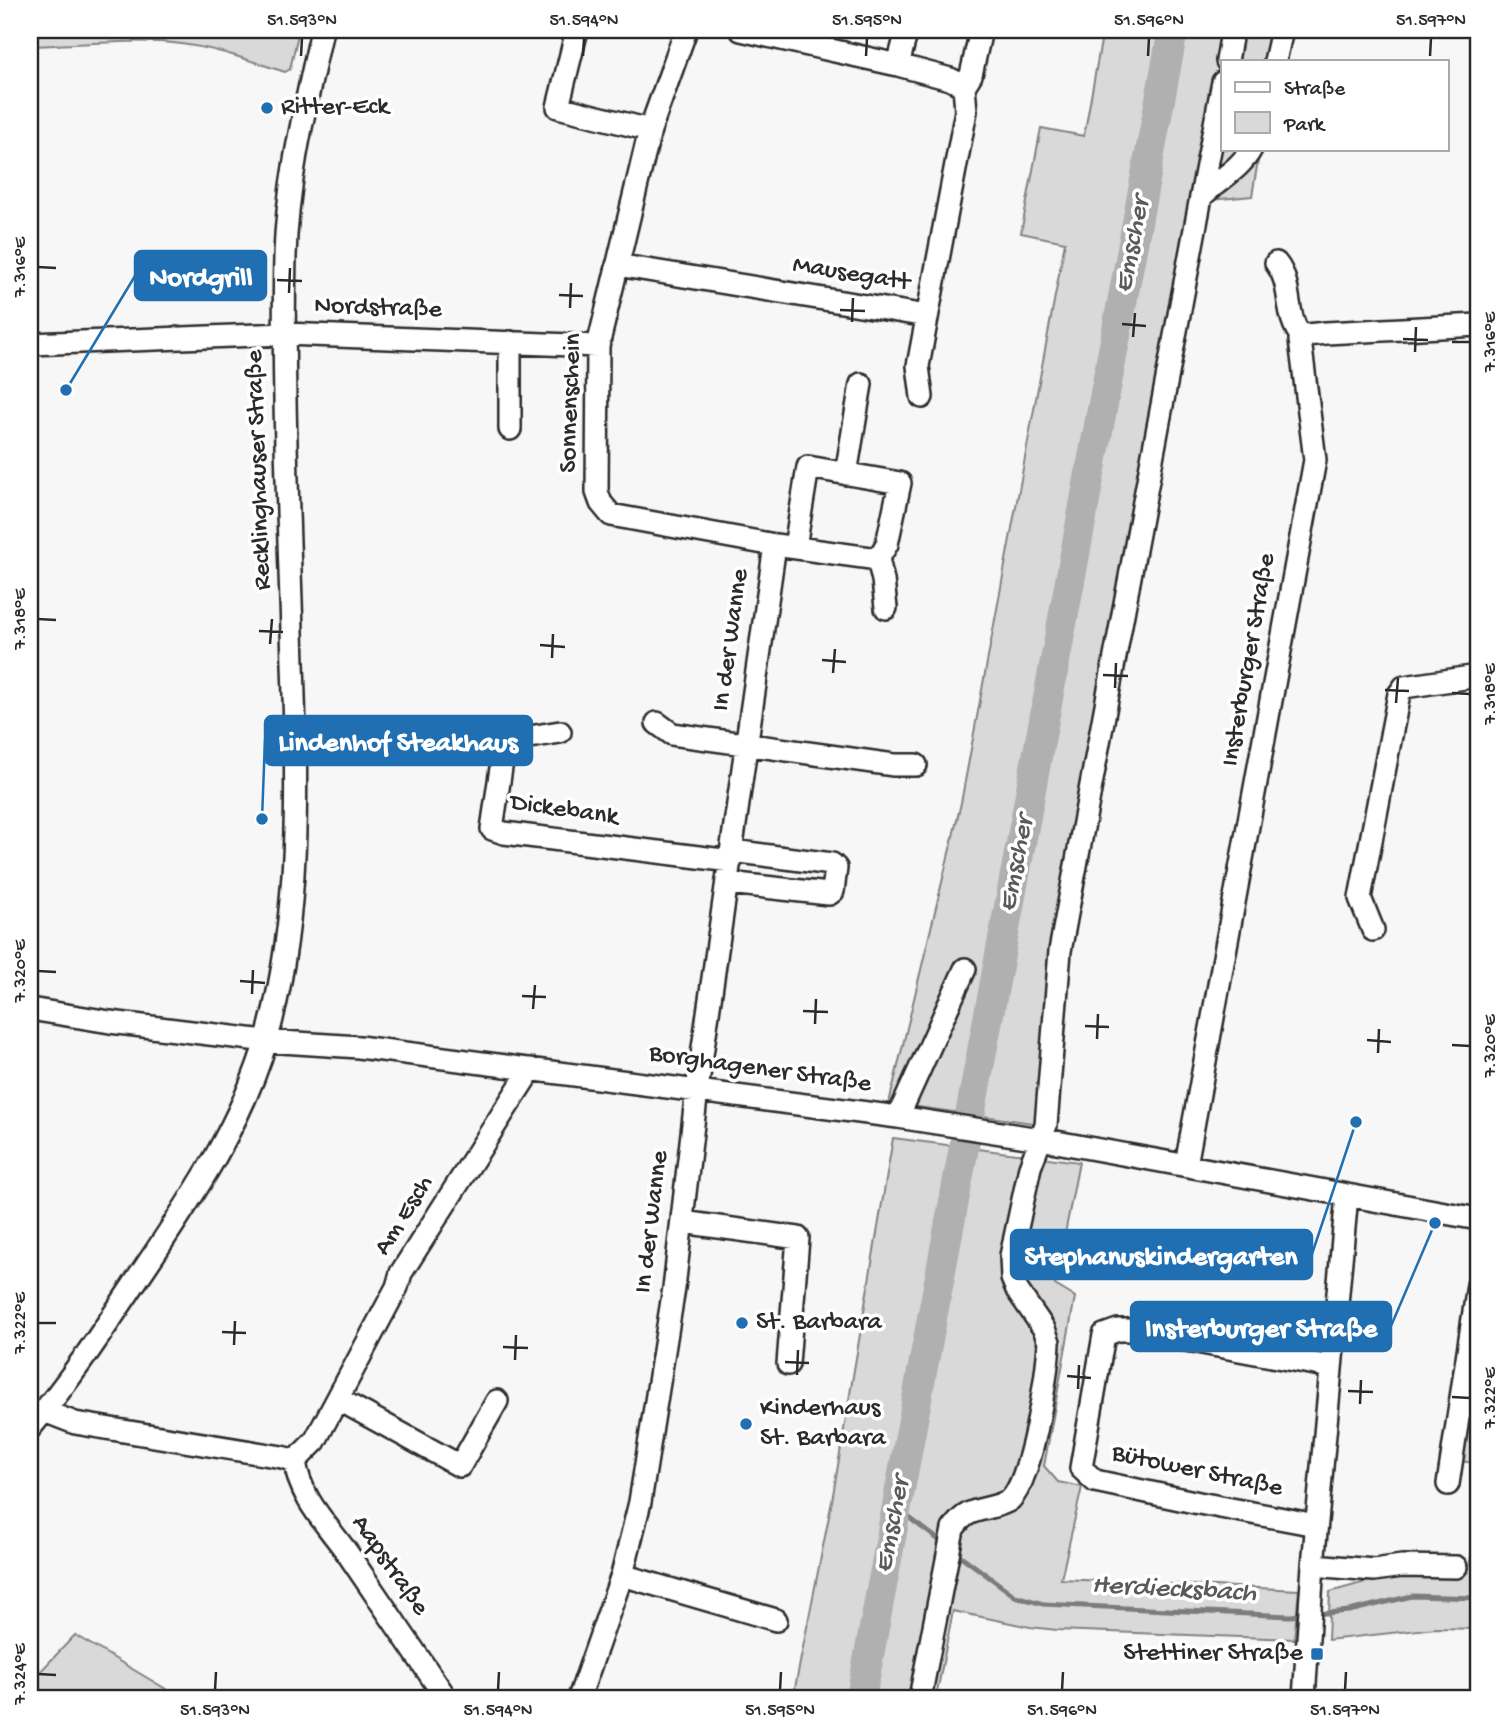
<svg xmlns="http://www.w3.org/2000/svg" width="1508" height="1728" viewBox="0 0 1508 1728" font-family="'Gochi Hand',sans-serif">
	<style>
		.green { fill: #d9d9d9; stroke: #828282; stroke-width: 2 }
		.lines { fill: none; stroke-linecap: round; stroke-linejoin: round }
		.stream { stroke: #7b7b7b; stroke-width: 5 }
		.river { stroke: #b0b0b0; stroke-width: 30 }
		.minor-casing { stroke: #2b2b2b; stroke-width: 26 }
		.minor { stroke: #fff; stroke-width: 21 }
		.ticks { fill: none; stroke: #2b2b2b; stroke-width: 2.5 }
		.poi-dot { fill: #1f6fb2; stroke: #fff; stroke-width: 2.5 }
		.labels { text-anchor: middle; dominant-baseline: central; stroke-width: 7; stroke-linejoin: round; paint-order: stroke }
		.poi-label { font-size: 26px; fill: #2b2b2b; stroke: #fff; text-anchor: start }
		.street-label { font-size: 26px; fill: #2b2b2b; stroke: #fff }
		.water-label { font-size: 28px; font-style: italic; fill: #5a5a5a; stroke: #fff }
		.leader { fill: none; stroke: #1f6fb2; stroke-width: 2.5 }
		.callout-dot { fill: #1f6fb2; stroke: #fff; stroke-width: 2.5 }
		.callout { fill: #1f6fb2; stroke: #1f6fb2; stroke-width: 2.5 }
		.callout-label { font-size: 28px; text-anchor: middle; font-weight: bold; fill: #fff }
		.neatline { fill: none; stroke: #2b2b2b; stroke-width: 2.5 }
		.ticks-label { font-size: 18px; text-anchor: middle; fill: #2b2b2b }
	</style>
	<rect width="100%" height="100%" fill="#f7f7f7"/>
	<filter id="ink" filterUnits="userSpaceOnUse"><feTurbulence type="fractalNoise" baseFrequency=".0143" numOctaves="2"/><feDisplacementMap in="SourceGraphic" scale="14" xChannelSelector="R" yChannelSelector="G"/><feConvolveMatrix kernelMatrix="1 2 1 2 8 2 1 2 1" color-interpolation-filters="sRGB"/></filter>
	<g filter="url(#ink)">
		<!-- green -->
		<path class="green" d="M 30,30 L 299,30 L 290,69 L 285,72 C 251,61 216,48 181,44 C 131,38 80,45 30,46 Z
			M 1103,30 L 1286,30 L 1279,61 L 1223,61 L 1223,149 L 1260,149 L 1252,196 L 1188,202 L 1206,201 L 1071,935 L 1054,1126 L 889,1103 L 961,803 L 1065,242 L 1021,233 L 1041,128 L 1084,136 Z
			M 893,1138 L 1079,1162 L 1055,1285 L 1075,1297 L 1044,1466 L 1058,1482 L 1082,1487 L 1061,1579 L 1299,1590 L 1294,1639 L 1057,1630 L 1030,1627 L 953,1611 L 936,1698 L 793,1698 L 832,1501 Z
			M 1478,1311 L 1478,1463 L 1458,1461 Z
			M 1478,1520 L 1478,1629 L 1436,1628 L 1328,1640 L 1330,1592 L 1397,1573 L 1468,1572 Z
			M 75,1635 L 181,1698 L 30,1698 L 30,1668 L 39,1673 Z"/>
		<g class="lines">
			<!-- stream -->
			<path class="stream" d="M 896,1508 L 943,1543
				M 954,1551 L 1015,1596 L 1043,1604 L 1290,1616 L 1306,1615
				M 1315,1614 L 1349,1611 L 1412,1596 L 1478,1598"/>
			<!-- river -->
			<path class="river" d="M 861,1698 L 1173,30"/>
			<!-- minor casing -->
			<g class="minor-casing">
				<path id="minor" d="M 577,30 L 558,107 L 650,130
					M 686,30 L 650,130 L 598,346 L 597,492 L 601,503 L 611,515 L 775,545 L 878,559
					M 741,30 L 898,65 L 950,79 L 964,86
					M 1227,61 L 1231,38
					M 1275,61 L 1282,30
					M 898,65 L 907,30
					M 964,86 L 971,75 L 981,30
					M 1201,197 L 1223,82
					M 1276,263 C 1294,285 1283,317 1303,338
					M 617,265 L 927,316
					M 30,344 L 285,334 L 598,346
					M 922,397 L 918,366 L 966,111 L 964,86
					M 510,429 L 510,342
					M 846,474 L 861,384
					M 795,547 L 808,467 L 900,483 L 887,544 L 878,559
					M 878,559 L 883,580 L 886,608
					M 657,723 L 672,734 L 894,765 L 916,765
					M 560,732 L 505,741 L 492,829 L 504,833 L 731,861
					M 728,883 L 829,894 L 833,891 L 836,868 L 832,864 L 732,851
					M 1373,930 L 1360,898 L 1399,694 L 1404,687 L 1478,676
					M 30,1009 L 110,1022 L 266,1041 L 359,1047 L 898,1117 L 1040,1139 L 1478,1219
					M 898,1117 L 965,969
					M 1186,1165 L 1315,460 L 1300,340 L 1307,335 L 1326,333 L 1478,325
					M 682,1222 L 798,1238 L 788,1364
					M 338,1399 L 460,1466 L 497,1401
					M 44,1411 L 75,1423 L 282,1457 L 295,1461
					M 30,1428 C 70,1381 104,1329 138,1278 C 189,1202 241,1127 267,1038 C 301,916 297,788 293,663 C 289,527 282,391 285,256 C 287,179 306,104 322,30
					M 295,1461 L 315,1441 L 397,1287 L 401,1273 L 531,1069
					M 295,1461 C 300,1499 327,1524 348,1554 C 381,1602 413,1650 446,1698
					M 1448,1484 L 1478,1285
					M 1316,1525 L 1199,1503 L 1095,1481 L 1081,1468 L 1104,1335 L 1118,1330 L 1132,1330 L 1331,1367
					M 1313,1565 L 1374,1570 L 1402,1566 L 1456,1567
					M 622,1575 L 776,1620
					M 579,1698 L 622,1575 L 640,1502 L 674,1288 L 697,1090 L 775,545
					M 920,1698 L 953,1529 C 969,1504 985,1513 1008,1501 C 1031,1488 1048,1371 1049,1342 L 1044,1329 L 1017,1290 L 1012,1278 L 1011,1256 L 1030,1167 L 1046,1125 L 1060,951 L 1201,197 C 1217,180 1240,170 1251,149
					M 1304,1698 L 1313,1565 L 1347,1195"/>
			</g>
			<!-- minor -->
			<use href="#minor" class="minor"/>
		</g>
	</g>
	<!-- ticks -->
	<path class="ticks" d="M 301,56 L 302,38M 583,56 L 584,38M 866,56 L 867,38M 1148,56 L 1149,38M 1430,56 L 1431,38M 38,267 L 56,268M 277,280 L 302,281M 289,293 L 290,268M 559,295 L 583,296M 570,308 L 571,283M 840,310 L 865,311M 852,322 L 853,298M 1122,324 L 1146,326M 1133,337 L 1135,313M 1403,339 L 1428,340M 1452,342 L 1470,342M 1415,352 L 1416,327M 38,619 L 56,620M 259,631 L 283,632M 270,644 L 272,619M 540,645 L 565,647M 552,658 L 553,634M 822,660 L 846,662M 833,673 L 835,649M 1103,675 L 1128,676M 1115,688 L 1116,663M 1385,690 L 1409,691M 1452,693 L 1470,694M 1396,703 L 1398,678M 38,971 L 56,972M 240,981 L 265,983M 252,994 L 253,970M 522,996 L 546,997M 533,1009 L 535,985M 803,1011 L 828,1012M 815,1024 L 816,999M 1085,1026 L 1109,1027M 1097,1039 L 1098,1014M 1367,1040 L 1391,1042M 1452,1045 L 1470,1046M 1378,1053 L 1379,1029M 38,1323 L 56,1323M 222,1332 L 246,1333M 234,1345 L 235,1321M 503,1347 L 528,1348M 515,1360 L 516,1335M 785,1362 L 809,1363M 797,1375 L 798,1350M 1067,1376 L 1091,1378M 1078,1389 L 1079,1365M 1348,1391 L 1373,1392M 1452,1397 L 1470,1398M 1360,1404 L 1361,1380M 38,1674 L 56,1675M 215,1690 L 216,1672M 498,1690 L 499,1672M 780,1690 L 781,1672M 1062,1690 L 1063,1672M 1345,1690 L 1346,1672"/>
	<!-- markers -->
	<g class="poi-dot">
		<circle cx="267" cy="108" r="7"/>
		<circle cx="742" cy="1323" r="7"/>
		<circle cx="746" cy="1424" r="7"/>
		<rect x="1310" y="1647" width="14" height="14" rx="3.5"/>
	</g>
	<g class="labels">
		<!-- poi labels -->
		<g class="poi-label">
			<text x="281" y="108">Ritter-Eck</text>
			<text x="756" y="1323">St. Barbara</text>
			<text x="760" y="1409">Kinderhaus<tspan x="760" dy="30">St. Barbara</tspan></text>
			<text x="1303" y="1654" text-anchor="end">Stettiner Straße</text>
		</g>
		<!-- street labels -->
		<g class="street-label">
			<text transform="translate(851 275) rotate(9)">Mausegatt</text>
			<text transform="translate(378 309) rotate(2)">Nordstraße</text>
			<text transform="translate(572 403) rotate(-88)">Sonnenschein</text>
			<text transform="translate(260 470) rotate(-92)">Recklinghauser Straße</text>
			<text transform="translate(732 640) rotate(-82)">In der Wanne</text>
			<text transform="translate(1250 660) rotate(-80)">Insterburger Straße</text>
			<text transform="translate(564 811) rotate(8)">Dickebank</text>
			<text transform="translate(760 1070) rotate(8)">Borghagener Straße</text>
			<text transform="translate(405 1216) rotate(-58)">Am Esch</text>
			<text transform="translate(653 1222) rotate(-83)">In der Wanne</text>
			<text transform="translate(1197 1472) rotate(12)">Bütower Straße</text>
			<text transform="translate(389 1566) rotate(55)">Aapstraße</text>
		</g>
		<!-- water labels -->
		<g class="water-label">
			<text transform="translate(1133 245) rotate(-79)">Emscher</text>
			<text transform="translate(1017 864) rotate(-79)">Emscher</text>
			<text transform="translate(893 1525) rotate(-79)">Emscher</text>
			<text transform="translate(1174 1590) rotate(3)">Herdiecksbach</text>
		</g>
	</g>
	<!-- callouts -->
	<path class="leader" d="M66 390L135 276M262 819L265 740M1356 1122L1312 1254M1435 1223L1391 1326"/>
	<g class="callout-dot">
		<circle cx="66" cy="390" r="7"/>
		<circle cx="262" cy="819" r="7"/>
		<circle cx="1356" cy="1122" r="7"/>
		<circle cx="1435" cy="1223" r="7"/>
	</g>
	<g class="callout">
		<rect x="135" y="251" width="131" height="49" rx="7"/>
		<rect x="265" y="716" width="267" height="49" rx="7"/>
		<rect x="1011" y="1230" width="301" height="49" rx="7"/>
		<rect x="1131" y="1302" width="260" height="49" rx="7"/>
	</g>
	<g class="callout-label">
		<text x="201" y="285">Nordgrill</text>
		<text x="398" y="750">Lindenhof Steakhaus</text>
		<text x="1161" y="1264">Stephanuskindergarten</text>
		<text x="1261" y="1336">Insterburger Straße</text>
	</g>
	<!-- margin -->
	<rect width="1508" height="1728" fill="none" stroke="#fff" stroke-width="77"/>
	<!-- legend -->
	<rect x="1221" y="60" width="228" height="91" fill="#ffffff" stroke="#aaaaaa" stroke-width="2"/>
	<rect x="1235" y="82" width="35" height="10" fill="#ffffff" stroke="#aaaaaa" stroke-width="2"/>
	<text x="1284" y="94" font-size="21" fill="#2b2b2b">Straße</text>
	<rect x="1235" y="112" width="35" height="21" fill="#d9d9d9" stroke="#aaaaaa" stroke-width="2"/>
	<text x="1284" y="130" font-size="21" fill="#2b2b2b">Park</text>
	<rect x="38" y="38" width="1432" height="1652" class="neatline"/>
	<g class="ticks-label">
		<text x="302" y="25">51.593°N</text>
		<text x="584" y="25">51.594°N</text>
		<text x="867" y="25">51.595°N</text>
		<text x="1149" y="25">51.596°N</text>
		<text x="1431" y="25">51.597°N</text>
		<text transform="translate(19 267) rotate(-90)" y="6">7.316°E</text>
		<text transform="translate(1489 342) rotate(-90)" y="6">7.316°E</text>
		<text transform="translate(19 619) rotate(-90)" y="6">7.318°E</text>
		<text transform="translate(1489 694) rotate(-90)" y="6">7.318°E</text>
		<text transform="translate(19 971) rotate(-90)" y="6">7.320°E</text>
		<text transform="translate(1489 1046) rotate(-90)" y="6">7.320°E</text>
		<text transform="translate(19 1323) rotate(-90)" y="6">7.322°E</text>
		<text transform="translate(1489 1398) rotate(-90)" y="6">7.322°E</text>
		<text transform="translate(19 1674) rotate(-90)" y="6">7.324°E</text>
		<text x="215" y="1715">51.593°N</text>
		<text x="498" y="1715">51.594°N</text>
		<text x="780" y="1715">51.595°N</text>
		<text x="1062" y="1715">51.596°N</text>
		<text x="1345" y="1715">51.597°N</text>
	</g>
</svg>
